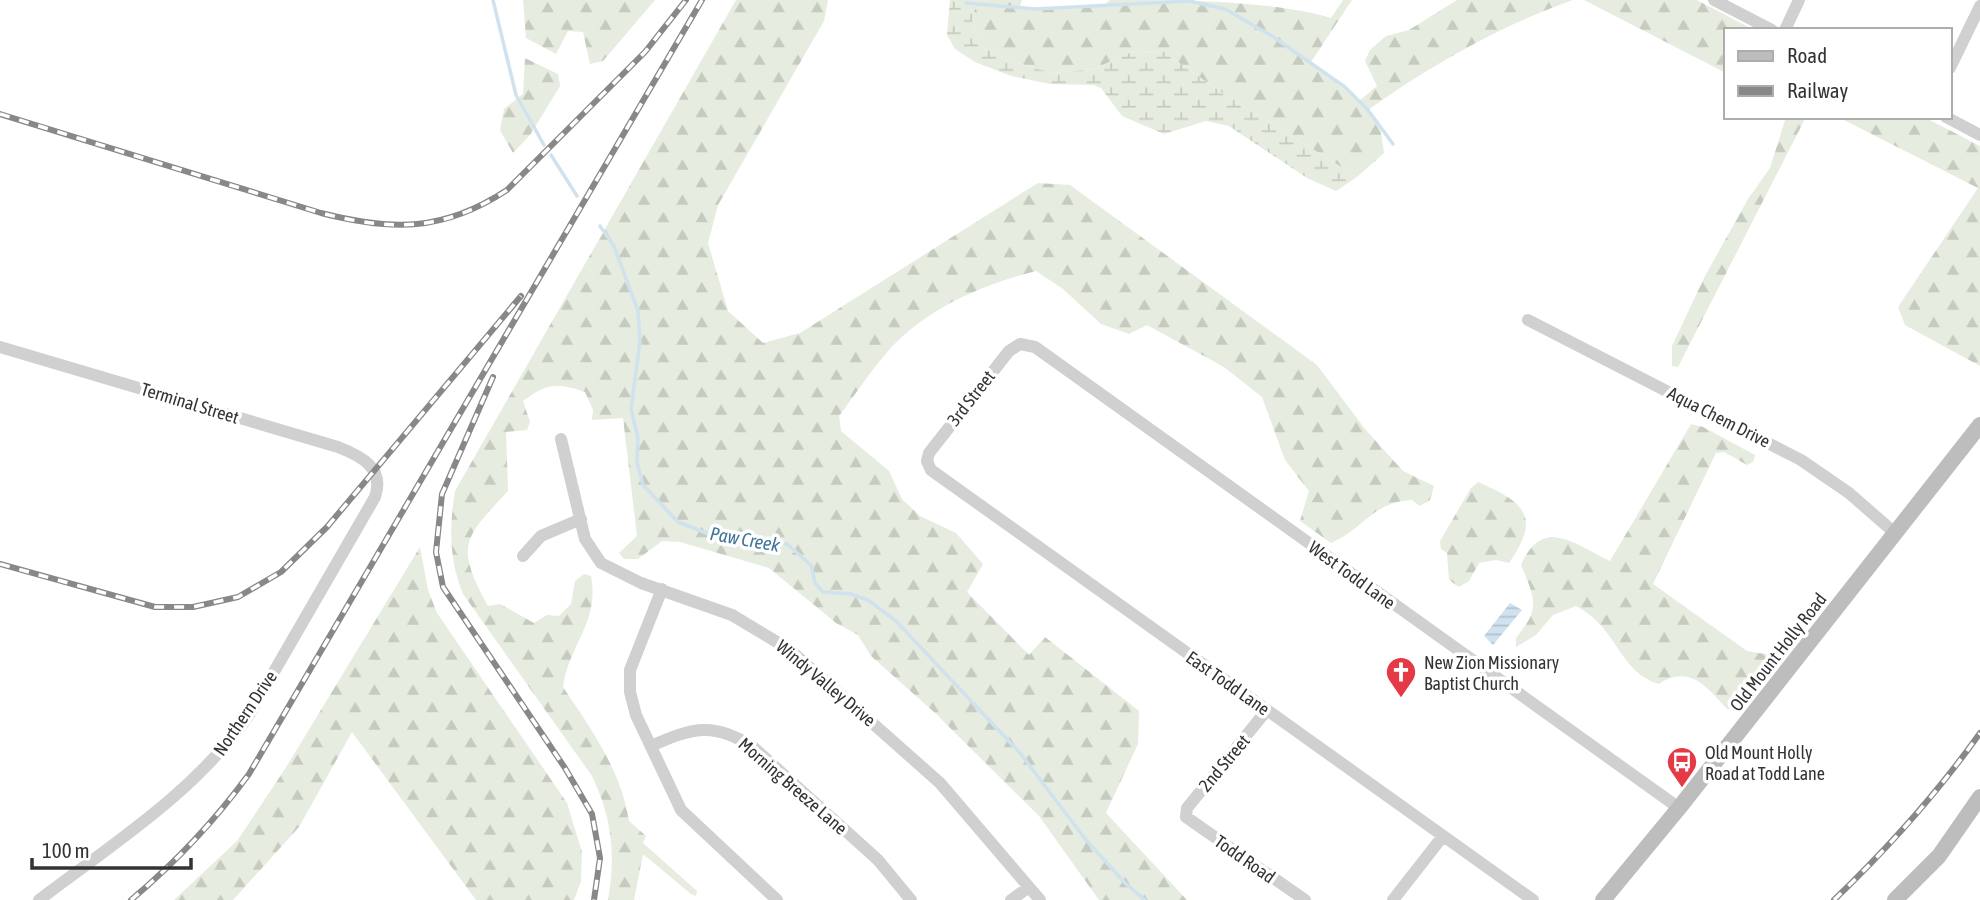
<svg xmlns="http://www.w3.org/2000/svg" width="1980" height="900" viewBox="0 0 1980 900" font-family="'Asap Condensed',sans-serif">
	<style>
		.forest { fill: url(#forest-firs) }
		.wetland { fill: url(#wetland-marsh) }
		.water { fill: url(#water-rules) }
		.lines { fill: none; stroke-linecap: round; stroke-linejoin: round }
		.stream { stroke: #cfe2ee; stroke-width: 3.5 }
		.street { stroke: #d0d0d0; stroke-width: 12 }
		.secondary { stroke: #bdbdbd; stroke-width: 16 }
		.rail-casing { stroke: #888; stroke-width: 6 }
		.rail { stroke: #fff; stroke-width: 3.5; stroke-dasharray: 10; stroke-linecap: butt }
		.labels { text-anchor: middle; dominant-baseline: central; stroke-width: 7; stroke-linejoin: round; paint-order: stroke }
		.street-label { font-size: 18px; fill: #333; stroke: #fff }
		.poi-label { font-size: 18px; fill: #333; stroke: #fff; text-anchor: start }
		.water-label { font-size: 19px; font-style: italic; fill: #3f7597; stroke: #fff }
	</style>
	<defs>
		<pattern id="forest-firs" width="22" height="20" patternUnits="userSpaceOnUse" patternTransform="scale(1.75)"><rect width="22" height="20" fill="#e6ecdf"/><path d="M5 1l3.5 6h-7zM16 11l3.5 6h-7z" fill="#c6cbc0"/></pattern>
		<pattern id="wetland-marsh" width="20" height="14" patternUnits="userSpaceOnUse" patternTransform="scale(1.75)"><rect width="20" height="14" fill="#e6ecdf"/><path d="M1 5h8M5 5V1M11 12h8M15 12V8" fill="none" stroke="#c6cbc0"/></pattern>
		<pattern id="water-rules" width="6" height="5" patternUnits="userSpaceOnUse" patternTransform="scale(1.75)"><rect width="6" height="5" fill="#cfe2ee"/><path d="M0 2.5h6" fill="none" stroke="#b2c2cd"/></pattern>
	</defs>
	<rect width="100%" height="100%" fill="#fff"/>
	<!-- forest -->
	<path class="forest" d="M 523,0 L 655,0 L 603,61 L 590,64 L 583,32 L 568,31 L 556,54 L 526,38 Z
		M 736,0 L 828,0 L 824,21 L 718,205 L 708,243 L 728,311 L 763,343 L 800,333 L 1038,183 L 1070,185 L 1317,365 L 1365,429 L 1403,471 L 1434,486 L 1430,500 L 1420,506 L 1412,500 C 1372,502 1364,529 1331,543 L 1300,521 L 1309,491 L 1285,460 L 1262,397 L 1224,367 L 1147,325 L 1129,334 L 1101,324 L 1063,289 L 1036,271 C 989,283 941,302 904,335 C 879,357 859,390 839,416 L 841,431 L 889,471 L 902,499 L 920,516 L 956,533 L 983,564 L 967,592 L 1029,655 L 1045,637 L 1139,711 L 1138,744 L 1106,813 L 1187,900 L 1099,900 L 1039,816 L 935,713 L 871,656 L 858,635 L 836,623 L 769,568 L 680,542 L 662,541 L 638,559 L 624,559 L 619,553 L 637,536 L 623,418 L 592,420 L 593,410 L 585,392 C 557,382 547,383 523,401 L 530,422 L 527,430 L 506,432 L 508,491 C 463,539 455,545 488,606 L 500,604 L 534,623 L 547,615 L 559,616 L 571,604 L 575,581 L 584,574 L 591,576 C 600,622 569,644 563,687 C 591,729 621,770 629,821 L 646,836 L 643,843 L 697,891 L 696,896 L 691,894 L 643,854 L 634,900 L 608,900 C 616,854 612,818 592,776 L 463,594 C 449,559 449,528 455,491 Z
		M 977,0 L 1022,0 L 1019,8 L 1102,7 L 1110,0 C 1179,0 1268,0 1331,18 L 1343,0 L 1352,0 L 1311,62 L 1359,101 L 1377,86 L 1365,61 L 1370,50 L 1386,36 L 1409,30 L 1457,0 L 1573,0 C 1501,25 1430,66 1368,110 L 1380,126 L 1384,153 L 1357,177 L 1215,88 L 1164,52 L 1134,51 L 1094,69 L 1052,73 L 1005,59 L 978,45 L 972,19 Z
		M 1584,0 L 1697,0 L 1754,30 L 1726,30 L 1726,73 Z
		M 525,58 L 558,74 L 560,86 L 530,135 L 513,153 L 500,130 L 504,109 L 523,94 Z
		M 1786,117 L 1806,117 L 1678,367 L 1672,366 L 1672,346 L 1705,276 L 1748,199 L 1770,168 Z
		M 1838,117 L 1924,117 L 1980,146 L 1980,366 L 1905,325 L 1898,307 L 1978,188 Z
		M 1691,424 L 1703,427 L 1755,455 L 1753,462 L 1747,465 L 1724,452 L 1716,453 L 1653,584 L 1747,651 L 1783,657 L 1739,708 L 1727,709 C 1707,687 1689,664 1659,684 C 1618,672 1618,627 1576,606 L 1553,615 L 1536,635 L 1516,647 L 1516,638 C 1541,608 1535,599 1521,565 C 1543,514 1577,546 1610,561 Z
		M 1478,482 C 1526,503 1541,517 1509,563 L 1496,560 L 1479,563 L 1469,581 L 1459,587 L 1449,580 L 1447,553 L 1441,549 L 1440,541 L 1471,488 Z
		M 420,547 L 428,590 L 437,613 L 567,803 L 582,852 L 581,881 L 574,900 L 476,900 L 352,732 L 299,827 L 233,900 L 174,900 L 237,841 L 285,769 Z"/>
	<!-- wetland -->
	<path class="wetland" d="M 950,0 L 977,0 L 972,19 L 978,45 L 1005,59 L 1052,73 L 1094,69 L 1134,51 L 1164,52 L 1215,88 L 1357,177 L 1336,191 L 1307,178 L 1229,126 L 1206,121 L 1164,134 L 1122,116 L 1101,88 L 1094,85 L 1050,84 L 1011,76 L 975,62 L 955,49 L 947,35 Z"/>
	<!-- water -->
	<path class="water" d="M 1510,603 L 1522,610 L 1493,645 L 1484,636 Z"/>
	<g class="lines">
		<!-- stream -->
		<path class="stream" d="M 493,0 L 516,95 L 544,145
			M 966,3 L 1035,9 L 1189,1 L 1225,9 L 1272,36 L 1345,87 L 1368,110 L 1393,144
			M 551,155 L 577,196
			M 600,226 L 614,246 L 638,311 L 640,342 L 631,409 L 638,438 L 637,463 L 643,485 L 678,522 L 714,536 L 787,544 L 811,565 L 815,583 L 823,592 L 851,594 L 868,600 L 895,620 L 1020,753 L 1086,840 L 1126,884 L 1145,900"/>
		<!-- street -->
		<path class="street" d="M 1714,0 L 1772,30
			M 1785,30 L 1799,0
			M 1950,68 L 1980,6
			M 1946,117 L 1980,135
			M 1528,320 L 1801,460 L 1849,493 L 1896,534
			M 0,347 L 338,447 C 361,456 385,468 375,497 L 249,715 C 194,793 114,843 39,900
			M 561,439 L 585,539 L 601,563 L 641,583 L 732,615 L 790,650 L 940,783 L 1040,900
			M 523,556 L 541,536 L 581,519
			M 662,589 L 630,670 L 630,692 L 636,715 L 681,810 L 777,900
			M 1267,710 L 1187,808 L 1186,817 L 1305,900
			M 651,746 C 692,728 713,721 753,747 L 878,860 L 911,900
			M 1011,900 L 1029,887
			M 1393,900 L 1443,836
			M 1533,900 L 931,470 L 927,461 L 929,453 L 1009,351 L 1020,344 L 1035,347 L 1679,808"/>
		<!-- secondary -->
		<path class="secondary" d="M 1603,900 L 1679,808 L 1980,425
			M 1895,900 L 1939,856 L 1980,797"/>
		<!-- rail casing -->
		<g class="rail-casing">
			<path id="rail" d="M 0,114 L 321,213 C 392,231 443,232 507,190 L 645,52 L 686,0
				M 493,377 L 442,494 L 436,552 L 443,587 L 565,768 L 592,814 L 600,858 L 594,900
				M 0,564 L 155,607 L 193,607 L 238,597 L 281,572 L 327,527 L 521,296
				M 131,900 C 176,862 214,822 249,774 L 702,0
				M 1834,900 C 1888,848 1936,795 1980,733"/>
		</g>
		<!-- rail -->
		<use href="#rail" class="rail"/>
	</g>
	<!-- icons -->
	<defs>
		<g id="church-pin" transform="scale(1.575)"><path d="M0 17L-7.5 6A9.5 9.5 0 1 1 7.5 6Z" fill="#e63946" stroke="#fff"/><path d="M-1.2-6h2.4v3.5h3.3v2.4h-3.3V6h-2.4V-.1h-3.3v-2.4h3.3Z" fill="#fff"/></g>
		<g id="bus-pin" transform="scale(1.575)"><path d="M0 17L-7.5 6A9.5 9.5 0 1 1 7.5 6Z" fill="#e63946" stroke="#fff"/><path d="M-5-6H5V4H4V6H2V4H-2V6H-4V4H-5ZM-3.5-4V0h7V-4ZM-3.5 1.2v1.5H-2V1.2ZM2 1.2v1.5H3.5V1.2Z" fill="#fff"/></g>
	</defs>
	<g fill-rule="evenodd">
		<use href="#church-pin" x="1401" y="672"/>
		<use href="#bus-pin" x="1682" y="762"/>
	</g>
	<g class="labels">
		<!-- street labels -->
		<g class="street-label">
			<text transform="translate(971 398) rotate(-52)">3rd Street</text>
			<text transform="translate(190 403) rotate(17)">Terminal Street</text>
			<text transform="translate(1719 417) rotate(27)">Aqua Chem Drive</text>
			<text transform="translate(1352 575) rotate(36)">West Todd Lane</text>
			<text transform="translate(1778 652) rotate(-52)">Old Mount Holly Road</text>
			<text transform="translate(826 683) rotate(40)">Windy Valley Drive</text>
			<text transform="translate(1228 683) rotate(35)">East Todd Lane</text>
			<text transform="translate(245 713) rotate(-56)">Northern Drive</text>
			<text transform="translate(1224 763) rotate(-50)">2nd Street</text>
			<text transform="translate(793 786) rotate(41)">Morning Breeze Lane</text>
			<text transform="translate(1245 859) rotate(35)">Todd Road</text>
		</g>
		<!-- poi labels -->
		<g class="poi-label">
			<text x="1424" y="662">New Zion Missionary<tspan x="1424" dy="21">Baptist Church</tspan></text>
			<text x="1705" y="752">Old Mount Holly<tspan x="1705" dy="21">Road at Todd Lane</tspan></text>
		</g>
		<!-- water labels -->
		<g class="water-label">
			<text transform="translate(745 539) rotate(10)">Paw Creek</text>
		</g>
	</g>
	<!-- legend -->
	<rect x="1724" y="28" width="228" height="91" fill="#ffffff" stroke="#adadad" stroke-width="2"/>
	<rect x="1738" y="51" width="35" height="10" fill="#bdbdbd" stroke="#adadad" stroke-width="2"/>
	<text x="1787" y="63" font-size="21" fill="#333333">Road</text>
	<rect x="1738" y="86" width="35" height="10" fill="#888888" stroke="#adadad" stroke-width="2"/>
	<text x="1787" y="98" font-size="21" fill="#333333">Railway</text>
	<!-- scale -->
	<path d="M32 858v10h159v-10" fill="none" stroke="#333333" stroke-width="3.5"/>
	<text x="42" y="858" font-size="21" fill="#333333" stroke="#ffffff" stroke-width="5" paint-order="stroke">100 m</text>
</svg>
